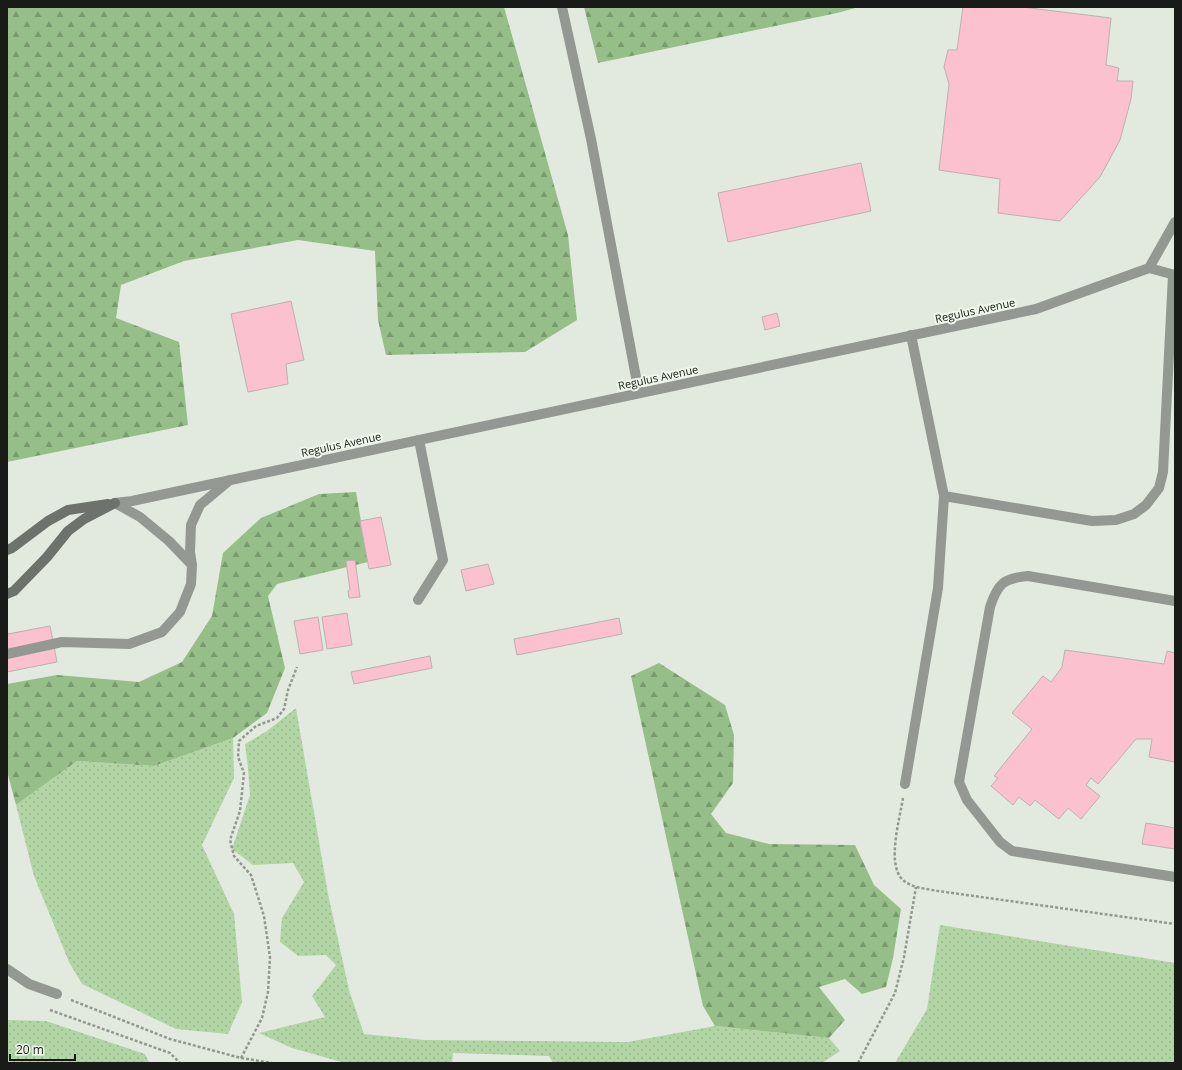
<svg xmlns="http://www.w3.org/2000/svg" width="1182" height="1070" viewBox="0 0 1182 1070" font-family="'Open Sans',sans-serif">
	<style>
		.grass { fill: url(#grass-dots) }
		.forest { fill: url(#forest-firs) }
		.building { fill: #fbc1ce; stroke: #bdafb2 }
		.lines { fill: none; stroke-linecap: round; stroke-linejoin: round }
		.path { stroke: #92988f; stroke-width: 2.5; stroke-dasharray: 3 2; stroke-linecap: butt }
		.lane { stroke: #949893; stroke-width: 10 }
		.street { stroke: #949893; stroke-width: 10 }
		.secondary { stroke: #6d726c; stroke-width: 10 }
		.labels { text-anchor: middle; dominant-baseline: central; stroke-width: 4; stroke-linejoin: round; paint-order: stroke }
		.street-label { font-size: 11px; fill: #181b17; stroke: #eff7ed }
	</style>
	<defs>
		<pattern id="grass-dots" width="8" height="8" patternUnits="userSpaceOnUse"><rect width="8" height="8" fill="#b1d5a4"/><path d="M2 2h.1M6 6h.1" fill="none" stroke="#98b68c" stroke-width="1.8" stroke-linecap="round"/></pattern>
		<pattern id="forest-firs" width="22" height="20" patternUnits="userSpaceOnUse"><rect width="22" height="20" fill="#96be88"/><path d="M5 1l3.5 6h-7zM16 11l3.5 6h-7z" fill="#799a6e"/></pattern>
	</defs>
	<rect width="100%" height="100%" fill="#e2eadf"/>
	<!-- grass -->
	<path class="grass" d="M 296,708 L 328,894 L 349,990 L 364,1034 L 425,1040 L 628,1042 L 715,1026 L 829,1038 L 840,1051 L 822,1063 L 553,1063 L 549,1056 L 453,1053 L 452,1063 L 345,1063 L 292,1048 L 259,1033 L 325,1017 L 312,996 L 336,965 L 326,955 L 298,956 L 280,942 L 282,918 L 304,882 L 293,863 L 253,865 L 232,849 L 250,795 L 248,768 L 245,744 L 267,731 Z
		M 233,738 L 234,778 L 202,845 L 234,914 L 242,1002 L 228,1034 L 176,1029 L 82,984 L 69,962 L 34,876 L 16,805 L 77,761 L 154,766 Z
		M 940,925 L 1175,963 L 1175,1063 L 895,1063 L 927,1009 Z
		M 7,1020 L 46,1021 L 145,1054 L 149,1062 L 7,1063 Z"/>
	<!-- forest -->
	<path class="forest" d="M 7,7 L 504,7 L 568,235 L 577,320 L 525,352 L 386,355 L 378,320 L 375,251 L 298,240 L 184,261 L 121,285 L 116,318 L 179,342 L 188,425 L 7,462 Z
		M 584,7 L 859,7 L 837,13 L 598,63 Z
		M 356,492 L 368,562 L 277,584 L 268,596 L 285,668 L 267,713 L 233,738 L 154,766 L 77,761 L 16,805 L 7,771 L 7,684 L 57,675 L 139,682 L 182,662 L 212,616 L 223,553 L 261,518 L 319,494 Z
		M 659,663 L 725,705 L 734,735 L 733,783 L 711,814 L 726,833 L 769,844 L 855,845 L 874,885 L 901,909 L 893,958 L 886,987 L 862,994 L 845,979 L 819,987 L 845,1020 L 829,1038 L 715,1026 L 703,1006 L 631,676 Z"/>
	<!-- building -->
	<path class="building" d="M 963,7 L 1022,7 L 1111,18 L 1106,65 L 1119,68 L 1117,81 L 1133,81 L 1131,99 L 1120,140 L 1100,177 L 1060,221 L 998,213 L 1000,179 L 939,170 L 949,84 L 944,67 L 948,50 L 957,50 Z
		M 861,163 L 871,211 L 728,242 L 718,193 Z
		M 291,301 L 304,360 L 286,364 L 288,384 L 248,392 L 231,314 Z
		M 777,313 L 780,326 L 765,330 L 762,317 Z
		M 381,517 L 391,565 L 369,569 L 360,521 Z
		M 355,560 L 360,597 L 349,598 L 348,591 L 350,590 L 346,561 Z
		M 488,564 L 494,584 L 466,591 L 461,570 Z
		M 347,613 L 352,645 L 327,649 L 322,617 Z
		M 318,617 L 323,650 L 300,654 L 294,621 Z
		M 619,618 L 622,634 L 517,655 L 514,639 Z
		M 50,626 L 57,662 L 7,672 L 7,630 L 8,634 Z
		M 1065,650 L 1164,664 L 1167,651 L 1175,653 L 1175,762 L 1149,757 L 1152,739 L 1136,739 L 1098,784 L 1091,778 L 1086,785 L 1100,796 L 1081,819 L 1068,808 L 1059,819 L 1035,800 L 1030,806 L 1019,797 L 1013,805 L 991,786 L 998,778 L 994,776 L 1032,729 L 1012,713 L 1043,676 L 1051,682 L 1062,667 Z
		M 430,656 L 432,668 L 354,684 L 351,672 Z
		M 1146,823 L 1175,828 L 1175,849 L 1142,844 Z"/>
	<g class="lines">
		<!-- path -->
		<path class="path" d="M 903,798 C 900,818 886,865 903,880 C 912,888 927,889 938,891 L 1175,924
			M 71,1000 L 170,1039 L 241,1058 L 272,1063
			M 50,1010 L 170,1053 L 180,1063
			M 241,1058 L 262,1018 L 268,992 L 270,957 L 264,916 L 251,875 L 234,856 L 230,840 L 240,811 L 244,773 L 238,757 L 239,741 L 256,726 L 277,718 L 284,709 L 288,690 L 297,667
			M 858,1063 L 895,993 L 904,957 L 916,887"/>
		<!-- lane -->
		<path class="lane" d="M 1149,268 L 1175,275
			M 944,496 L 1092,521 L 1116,520 L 1134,514 L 1146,505 L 1159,488 L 1163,472 L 1173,275
			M 115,503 L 140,517 L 169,541 L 192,565
			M 418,600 L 443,560 L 419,440
			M 1175,601 L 1028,576 C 1004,578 998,583 990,607 L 959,782 L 967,800 L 1000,842 L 1012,851 L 1175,877
			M 7,654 L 62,642 L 129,644 L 162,632 L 180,612 L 191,584 L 192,565 L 190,552 L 191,525 L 200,505 L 230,480
			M 905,784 L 938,588 L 944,496 L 911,335
			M 7,969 L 29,984 L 57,994"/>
		<!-- street -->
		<path class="street" d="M 562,7 L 591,139 L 639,393
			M 115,503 L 132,501 L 1036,309 L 1149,268 L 1175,222"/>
		<!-- secondary -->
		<path class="secondary" d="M 7,550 L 12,548 L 48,521 L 68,510 L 108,504
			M 7,594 L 14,591 L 47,557 L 68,531 L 84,519 L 115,503"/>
	</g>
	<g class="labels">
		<!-- street labels -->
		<g class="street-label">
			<text transform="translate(975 310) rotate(-12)">Regulus Avenue</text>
			<text transform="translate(658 377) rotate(-12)">Regulus Avenue</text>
			<text transform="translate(341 444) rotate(-12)">Regulus Avenue</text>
		</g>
	</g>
	<!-- border -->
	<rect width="1182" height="1070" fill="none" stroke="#181b17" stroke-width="16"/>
	<!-- scale -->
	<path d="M10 1054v6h65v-6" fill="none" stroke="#181b17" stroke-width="2"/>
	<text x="16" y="1054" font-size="12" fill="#181b17" stroke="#eff7ed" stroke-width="3" paint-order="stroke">20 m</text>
</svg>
